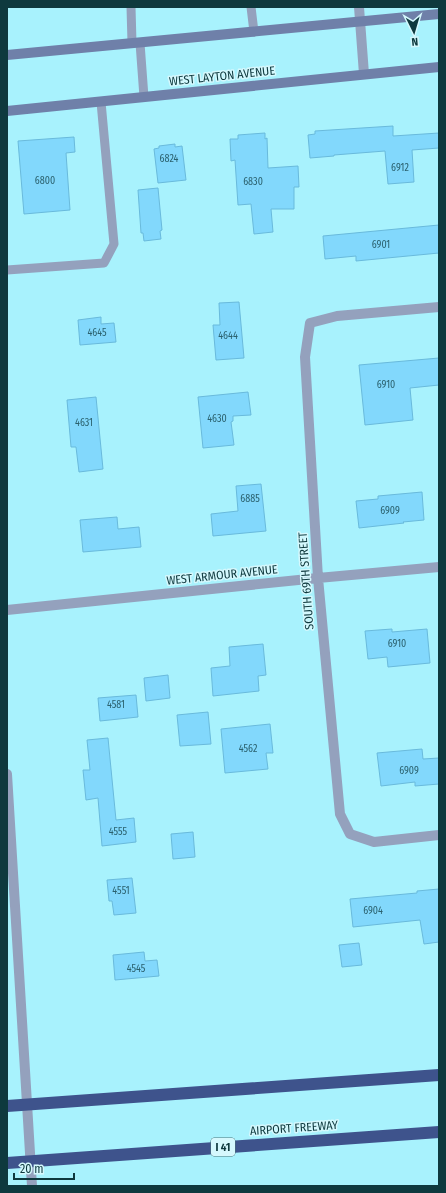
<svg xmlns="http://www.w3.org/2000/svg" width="446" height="1193" viewBox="0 0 446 1193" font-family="'Fira Sans Condensed',sans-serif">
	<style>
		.building { fill: #82d8fc; stroke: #69badc }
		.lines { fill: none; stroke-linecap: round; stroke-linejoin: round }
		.service { stroke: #94a1bd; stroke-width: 9 }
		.minor { stroke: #94a1bd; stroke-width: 10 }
		.tertiary { stroke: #94a1bd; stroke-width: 10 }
		.secondary { stroke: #6f80a9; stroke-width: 10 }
		.motorway { stroke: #3e538c; stroke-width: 12 }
		.labels { text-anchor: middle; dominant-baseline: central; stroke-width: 3; stroke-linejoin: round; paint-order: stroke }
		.number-label { font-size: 10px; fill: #2b616e }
		.shield { fill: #d5f8fd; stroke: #4a7277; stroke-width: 1 }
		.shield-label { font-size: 11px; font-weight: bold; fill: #0e393e }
		.street-label { font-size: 12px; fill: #0e393e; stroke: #d5f8fd }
	</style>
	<rect width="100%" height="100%" fill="#a8f2fd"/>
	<!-- building -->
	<path class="building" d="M 393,126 L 393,136 L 439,133 L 439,148 L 412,150 L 414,182 L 388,184 L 385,151 L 334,155 L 334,156 L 310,158 L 308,135 L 315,134 L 315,131 Z
		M 265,133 L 265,139 L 267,138 L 268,168 L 298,166 L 299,187 L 294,187 L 294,209 L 271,209 L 273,232 L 254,234 L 251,204 L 238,205 L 235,160 L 231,161 L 230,139 L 238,139 L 238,135 Z
		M 74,137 L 75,152 L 66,153 L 70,210 L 24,214 L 18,141 Z
		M 175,144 L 175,147 L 182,146 L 186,180 L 158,183 L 154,149 L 159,148 L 159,146 Z
		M 158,188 L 162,230 L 160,231 L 161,239 L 144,241 L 143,233 L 141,233 L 138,190 Z
		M 439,225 L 439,253 L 356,261 L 356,256 L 325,259 L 323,236 Z
		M 239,302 L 244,358 L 216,360 L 213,325 L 220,325 L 219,303 Z
		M 101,317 L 101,324 L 114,323 L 116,342 L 80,345 L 78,320 Z
		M 439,358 L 439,385 L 410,388 L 413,420 L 365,425 L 359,365 Z
		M 248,392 L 251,415 L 233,416 L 233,421 L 231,422 L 234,445 L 203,448 L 198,397 Z
		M 96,397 L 103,469 L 79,472 L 76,447 L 71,447 L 67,400 Z
		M 261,484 L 266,531 L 213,536 L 211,514 L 238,511 L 236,486 Z
		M 422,492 L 424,520 L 403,522 L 404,523 L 359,528 L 356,501 L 378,499 L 378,496 Z
		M 117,517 L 118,529 L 139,527 L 141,547 L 83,552 L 80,520 Z
		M 392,629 L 392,632 L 427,629 L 430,663 L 388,667 L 387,657 L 368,659 L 365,631 Z
		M 263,644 L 266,675 L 258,676 L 259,691 L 213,696 L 211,668 L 230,666 L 229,647 Z
		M 168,675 L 170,698 L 146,701 L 144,678 Z
		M 136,695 L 138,717 L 100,721 L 98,698 Z
		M 208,712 L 211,744 L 180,746 L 177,715 Z
		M 270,724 L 273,753 L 266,753 L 268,769 L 225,773 L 221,729 Z
		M 108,738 L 116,820 L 134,818 L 136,842 L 102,846 L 98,798 L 86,800 L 83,770 L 90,770 L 87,740 Z
		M 422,749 L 423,759 L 439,758 L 439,784 L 415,786 L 415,782 L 381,786 L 377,753 Z
		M 193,832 L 195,857 L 173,859 L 171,834 Z
		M 132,878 L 136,913 L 114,915 L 112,901 L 109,901 L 107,880 Z
		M 439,889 L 439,942 L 424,944 L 420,920 L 353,927 L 350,899 L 417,893 L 417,891 Z
		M 359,943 L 362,965 L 342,967 L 339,945 Z
		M 144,952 L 145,961 L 157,960 L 159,976 L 115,980 L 113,955 Z"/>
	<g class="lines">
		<!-- service -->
		<path class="service" d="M 131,7 L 132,43
			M 251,7 L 254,32
			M 140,43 L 144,97
			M 7,270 L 104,263 L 114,244 L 101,102"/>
		<!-- minor -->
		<path class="minor" d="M 359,7 L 364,74
			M 439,307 L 337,316 L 310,323 L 305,357 L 318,578 L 340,814 L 350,834 L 374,842 L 439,835
			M 7,610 L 318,578 L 439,567"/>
		<!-- tertiary -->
		<path class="tertiary" d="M 7,774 L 32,1186"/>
		<!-- secondary -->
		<path class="secondary" d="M 7,55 L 439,14
			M 7,111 L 439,67"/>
		<!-- motorway -->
		<path class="motorway" d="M 7,1106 L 439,1075
			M 7,1163 L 439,1132"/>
	</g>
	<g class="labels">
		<!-- number labels -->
		<g class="number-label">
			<text x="169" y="159">6824</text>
			<text x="400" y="168">6912</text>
			<text x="45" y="181">6800</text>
			<text x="253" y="182">6830</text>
			<text x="381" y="245">6901</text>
			<text x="97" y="333">4645</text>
			<text x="228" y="336">4644</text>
			<text x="386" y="385">6910</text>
			<text x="217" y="419">4630</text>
			<text x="84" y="423">4631</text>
			<text x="250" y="499">6885</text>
			<text x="390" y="511">6909</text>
			<text x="397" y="644">6910</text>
			<text x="116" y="705">4581</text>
			<text x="248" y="749">4562</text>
			<text x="409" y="771">6909</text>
			<text x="118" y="832">4555</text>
			<text x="121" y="891">4551</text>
			<text x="373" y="911">6904</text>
			<text x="136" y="969">4545</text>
		</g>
		<!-- shield labels -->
		<rect class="shield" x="211" y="1138" width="24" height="18" rx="3"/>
		<g class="shield-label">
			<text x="223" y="1147">I 41</text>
		</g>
		<!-- street labels -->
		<g class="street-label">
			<text transform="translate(222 76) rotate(-6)">WEST LAYTON AVENUE</text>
			<text transform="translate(222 575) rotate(-6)">WEST ARMOUR AVENUE</text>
			<text transform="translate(306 581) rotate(-94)">SOUTH 69TH STREET</text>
			<text transform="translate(294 1128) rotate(-4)">AIRPORT FREEWAY</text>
		</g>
	</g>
	<!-- border -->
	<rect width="446" height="1193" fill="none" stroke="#0e393e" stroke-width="16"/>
	<!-- north arrow -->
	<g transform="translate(414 32) rotate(175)" stroke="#d5f8fd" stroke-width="3" paint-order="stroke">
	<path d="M0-3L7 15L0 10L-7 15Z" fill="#0e393e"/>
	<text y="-6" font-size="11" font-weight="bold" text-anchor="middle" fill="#0e393e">N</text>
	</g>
	<!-- scale -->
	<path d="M14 1173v6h60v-6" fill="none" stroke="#0e393e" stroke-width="2"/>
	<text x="20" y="1173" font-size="12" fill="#0e393e" stroke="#d5f8fd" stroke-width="3" paint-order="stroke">20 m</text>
</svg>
